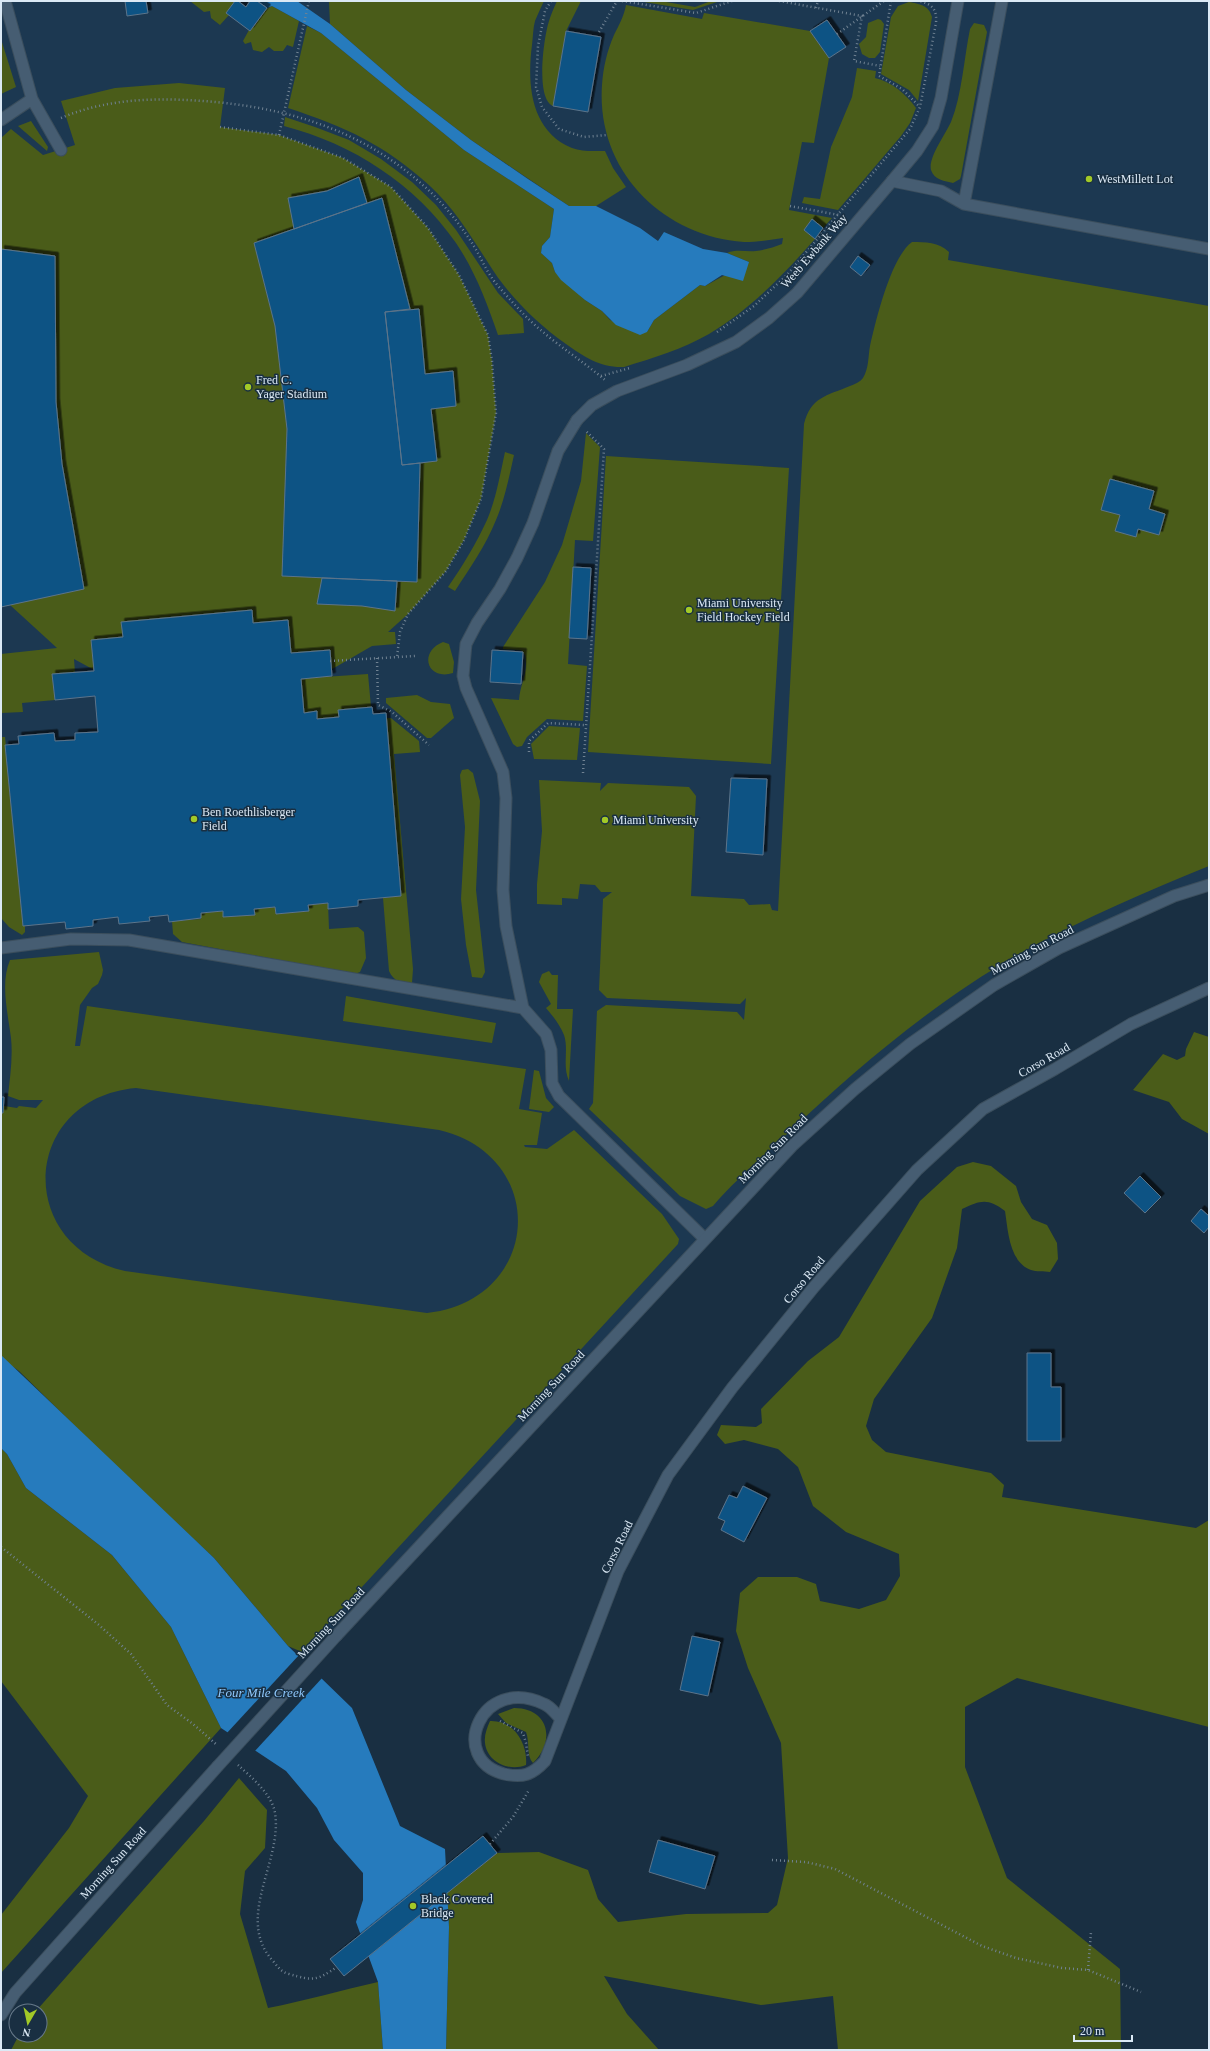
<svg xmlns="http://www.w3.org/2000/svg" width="1210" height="2051" viewBox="0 0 1210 2051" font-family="'Times New Roman',serif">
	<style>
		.built { fill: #1c3851 }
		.green { fill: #4a5c19; fill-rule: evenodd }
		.water { fill: #267bbd }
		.pier { fill: #192f42 }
		.building { fill: #0f5284; stroke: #5b748a; filter: url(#shadow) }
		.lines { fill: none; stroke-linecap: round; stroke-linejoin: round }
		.service-casing { stroke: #3b4e5d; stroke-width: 13 }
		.minor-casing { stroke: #3b4e5d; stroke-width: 13 }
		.secondary-casing { stroke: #3b4e5d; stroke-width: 13 }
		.path { stroke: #708292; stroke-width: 2.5; stroke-dasharray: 1 3; stroke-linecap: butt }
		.service { stroke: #465d72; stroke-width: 11 }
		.minor { stroke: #465d72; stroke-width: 11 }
		.secondary { stroke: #465d72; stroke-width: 11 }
		.secondary-bridge-casing { stroke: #3b4e5d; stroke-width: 13; stroke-linecap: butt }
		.secondary-bridge { stroke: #465d72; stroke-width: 11 }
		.poi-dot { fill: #a2c927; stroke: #192f42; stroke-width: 1.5 }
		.labels { text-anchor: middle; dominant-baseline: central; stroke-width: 3; stroke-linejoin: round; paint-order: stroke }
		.poi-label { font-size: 12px; fill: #dbe9f5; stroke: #192f42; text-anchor: start }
		.street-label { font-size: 12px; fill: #dbe9f5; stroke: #192f42 }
		.water-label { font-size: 13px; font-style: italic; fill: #8fc8fd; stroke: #192f42 }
	</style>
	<defs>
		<filter id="shadow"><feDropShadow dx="3.5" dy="-3.5" stdDeviation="0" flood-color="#0009"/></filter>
	</defs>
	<rect width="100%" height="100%" fill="#192f42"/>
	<!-- built -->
	<path class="built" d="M 1,1 L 1209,1 L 1209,885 L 1059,948 L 910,1044 L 792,1146 L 337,1635 L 1,1270 Z"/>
	<!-- green -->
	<path class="green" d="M 190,1 L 235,1 L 226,13 L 229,15 L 220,25 L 211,18 L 210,11 L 204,12 Z
		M 325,1 L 544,1 C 541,7 538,14 535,21 C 533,28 533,37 532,45 C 527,83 530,131 572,148 C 582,152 594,151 605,151 L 613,168 L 626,187 L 596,206 L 569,206 L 471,140 L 406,90 L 330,24 L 329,2 Z
		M 557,1 L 581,1 L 566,31 L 553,106 C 535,99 544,36 549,21 C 551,14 554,8 557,1 Z
		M 638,1 L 660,1 L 695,7 L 711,1 L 720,1 L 693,10 Z
		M 909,2 C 919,4 929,5 932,17 L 918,101 L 909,90 L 881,74 L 891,17 L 898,6 Z
		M 626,5 L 702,19 L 704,13 L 810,31 L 829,58 L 814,143 L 802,142 L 789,210 L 832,218 L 823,228 L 812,219 L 804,230 L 815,239 C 783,275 751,309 709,334 C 683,349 653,358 624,367 C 601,368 584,357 566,344 C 535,322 507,294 487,261 C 470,235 454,208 430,186 C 385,145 346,127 288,108 L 307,26 L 321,33 L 464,150 L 554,209 L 550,237 L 542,246 L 541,253 L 552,263 L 555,272 L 585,300 L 602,311 L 610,320 L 647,332 L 654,320 L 700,285 L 705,286 L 749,262 L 727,253 C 736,249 746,252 756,251 C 765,250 774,247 782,244 L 783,238 C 771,240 757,242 744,242 C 662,236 596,170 602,85 C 603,68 607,51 614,35 C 619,25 624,16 626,5 Z
		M 272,6 L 299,21 L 293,47 L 287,45 L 283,51 L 274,51 L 269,47 L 262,52 L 253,50 L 251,42 L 245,44 L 243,41 L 249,30 L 250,31 L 267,8 Z
		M 878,19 L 881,20 L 884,24 L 880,52 L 875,58 L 869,58 L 862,54 L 859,44 L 866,37 L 868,23 Z
		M 974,23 L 984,25 L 987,32 L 961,176 L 960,179 L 953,183 C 945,181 934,180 931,170 C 928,158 945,135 951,122 C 962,95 964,58 970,29 Z
		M 1,39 L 16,87 L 1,94 Z
		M 857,68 L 876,71 L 875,78 C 892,82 906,94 916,108 L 910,123 L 901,136 L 838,210 L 802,203 L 804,197 L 820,199 L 831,147 L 852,97 Z
		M 179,83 L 225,88 L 220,127 L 279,135 L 343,158 L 391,187 L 428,228 L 459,275 L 488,335 L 492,361 L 496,413 L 481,499 L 464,540 L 446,571 L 408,614 L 388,632 L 395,632 L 396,644 L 372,646 L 334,668 L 309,678 L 368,674 L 371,707 L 339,710 L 339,717 L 317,719 L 317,711 L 304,713 L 301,681 L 288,686 L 109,678 L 74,659 L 75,673 L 52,674 L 55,700 L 22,703 L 23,712 L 1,713 L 1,654 L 57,648 L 10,605 L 1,607 L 1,138 L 11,129 L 43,155 L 75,145 L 61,101 L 115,88 Z
		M 285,117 L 315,127 L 349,140 L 381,159 L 412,182 L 436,205 L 456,230 L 498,293 L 523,319 L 524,333 L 498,335 C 487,303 475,271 456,243 C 415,184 353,144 284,126 Z
		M 31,121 L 48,147 L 47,151 L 18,126 Z
		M 912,242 C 925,242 939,242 949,252 L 948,260 L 1209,306 L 1209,866 C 1147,891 1085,918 1026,950 C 938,999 860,1065 787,1134 C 763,1157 735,1180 713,1206 L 706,1209 L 680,1196 L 589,1109 L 593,1103 L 597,1011 L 606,1005 L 737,1012 L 744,1020 L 746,998 L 740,1004 L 607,998 L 599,990 L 603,899 L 612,892 L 601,892 L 595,885 L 580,884 L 578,899 L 562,898 L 562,905 L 537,904 L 537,884 L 542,831 L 539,780 L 601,783 L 600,791 L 608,783 L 689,787 L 696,796 L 691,896 L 744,899 L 749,905 L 770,904 L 772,910 L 778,911 L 804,424 C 811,397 826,396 850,386 C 855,384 860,382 863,378 C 869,368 868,357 870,346 C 876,320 891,257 912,242 Z
		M 586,433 L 600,447 L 593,541 L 575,540 L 568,664 L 587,666 L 583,721 L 547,719 L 527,737 L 522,746 L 517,747 L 513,744 L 491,698 L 519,700 C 520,684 529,672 525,655 L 521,650 L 503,649 L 503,647 L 545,582 L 562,545 L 581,481 Z
		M 505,452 L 514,455 C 509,477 505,499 496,520 C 486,545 470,568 455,591 L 448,587 C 463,565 476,544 487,520 C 496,499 500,475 505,452 Z
		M 606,456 L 789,468 L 771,764 L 588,752 Z
		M 443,642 L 449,644 L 454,662 L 453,673 C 427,681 418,652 443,642 Z
		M 417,695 L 431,702 L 450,704 L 454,718 L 431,738 L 427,738 L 386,703 L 386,698 Z
		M 386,718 L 391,718 L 419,741 L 420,752 L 394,754 L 413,969 L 412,983 C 402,983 394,982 389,971 L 383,898 L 401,896 Z
		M 549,726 L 580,728 L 577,760 L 534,759 L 531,744 Z
		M 1,737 L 5,737 L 25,926 L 25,932 L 22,935 L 9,927 L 1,918 Z
		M 468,769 L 473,773 L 480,801 L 476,890 L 485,972 L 482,978 L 472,977 L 466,945 L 461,899 L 465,827 L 460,775 L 462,770 Z
		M 328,903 L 329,929 L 358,927 L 364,932 L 366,958 L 360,972 L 355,974 L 182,942 L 173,934 L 172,921 L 201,919 L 201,913 L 223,911 L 223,917 L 255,915 L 254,909 L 275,907 L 276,914 L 309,911 L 308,905 Z
		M 99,952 L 103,970 L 102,975 L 98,984 L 92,988 L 80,1005 L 75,1046 L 80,1046 L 87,1006 L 526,1069 L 519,1109 L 542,1113 L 537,1145 L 524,1145 L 525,1147 L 547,1149 L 574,1130 L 662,1214 L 679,1239 L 678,1244 L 302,1652 L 288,1646 L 214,1558 L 122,1472 L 19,1371 L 1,1358 L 1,1113 L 3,1113 L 4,1106 L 17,1108 L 19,1106 L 36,1108 L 43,1100 L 19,1100 L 8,1096 C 10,1077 13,1057 11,1038 C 8,1014 0,983 10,960 ZM 136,1088 L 439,1130 C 550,1156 542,1300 427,1313 L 125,1271 C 13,1245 22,1098 136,1088 Z
		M 549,971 L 552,975 L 558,975 L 557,1009 L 573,1009 L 569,1081 C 562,1065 569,1050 564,1035 C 560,1025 553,1016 546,1008 L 551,1004 L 539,982 L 542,974 Z
		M 346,996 L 496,1023 L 492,1043 L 343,1021 Z
		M 1194,1032 L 1209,1037 L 1209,1134 L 1182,1119 L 1169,1102 L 1133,1090 L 1163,1054 L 1177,1060 L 1185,1056 L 1186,1049 Z
		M 534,1070 L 539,1071 L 546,1098 L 554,1107 L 549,1112 L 529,1109 Z
		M 973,1162 L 991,1166 L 1016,1186 L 1021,1202 L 1032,1219 L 1047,1225 L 1057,1243 L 1058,1259 L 1050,1272 C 1044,1271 1036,1272 1031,1270 C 1009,1262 1008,1230 1005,1211 C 988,1198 981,1200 962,1209 L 957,1248 L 932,1318 L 874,1399 L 866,1426 L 872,1440 L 886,1452 L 991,1473 L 1004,1485 L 1002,1497 L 1196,1528 L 1209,1520 L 1209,1727 L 1017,1678 L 965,1707 L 965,1767 L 1007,1878 L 1120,1969 L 1121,2050 L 838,2050 L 833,1996 L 761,2005 L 604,1976 L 627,2014 L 659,2050 L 446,2050 L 449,1927 L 447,1893 L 497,1853 L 539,1852 L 588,1870 L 598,1899 L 618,1922 L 686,1914 L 768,1913 L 777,1905 L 788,1858 L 781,1743 L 748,1668 L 736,1631 L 740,1593 L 758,1577 L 797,1577 L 816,1584 L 820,1601 L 859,1609 L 886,1600 L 900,1576 L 899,1554 L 846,1532 L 813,1506 L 798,1467 L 778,1449 L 744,1440 L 725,1444 L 717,1435 L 721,1425 L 756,1427 L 762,1423 L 761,1409 L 808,1361 L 839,1337 L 920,1201 L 957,1167 Z
		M 1,1448 L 7,1454 L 26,1488 L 112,1555 L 171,1627 L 221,1728 L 1,1973 L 1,1915 L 69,1828 L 88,1796 L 1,1681 Z
		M 514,1708 C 549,1708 556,1741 533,1763 C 526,1756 530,1742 526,1732 L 506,1723 L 498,1714 Z
		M 490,1721 C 514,1720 528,1744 526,1765 C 509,1772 487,1762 485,1743 C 484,1735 487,1728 490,1721 Z
		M 239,1778 L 267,1810 L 265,1848 L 245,1871 L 240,1914 L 268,2008 C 305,2001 341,1990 378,1982 L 383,2050 L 11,2050 L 19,2035 L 40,2035 L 40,2011 L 36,2011 L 204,1821 Z"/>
	<!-- water -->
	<path class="water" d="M 257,1 L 297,1 L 330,24 L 406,90 L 471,140 L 528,179 L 569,206 L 596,206 L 640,228 L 658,241 L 664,232 L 703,249 L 727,253 L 749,262 L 743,281 L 722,275 L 705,286 L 700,285 L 654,320 L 647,332 L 640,335 L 616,325 L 602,311 L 585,300 L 561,280 L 555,272 L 552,263 L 541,253 L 542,246 L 550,237 L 554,209 L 464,150 L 321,33 L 272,6 L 267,8 Z
		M 1,1355 L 214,1558 L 288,1646 L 352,1708 L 400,1826 L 445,1849 L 449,1927 L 446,2050 L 383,2050 L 378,1982 L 356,1922 L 363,1900 L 363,1873 L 334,1840 L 317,1808 L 286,1771 L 221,1728 L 171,1627 L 112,1555 L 26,1488 L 7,1454 L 1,1448 Z"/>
	<!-- pier -->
	<path class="pier" d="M 300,1654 L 323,1677 L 254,1752 L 226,1734 Z"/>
	<!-- building -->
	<path class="building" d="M 125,1 L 146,1 L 148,13 L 127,16 Z
		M 235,1 L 238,1 L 246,7 L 250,1 L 257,1 L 267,8 L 250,31 L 226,13 Z
		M 827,20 L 846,47 L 829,58 L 810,31 Z
		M 566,31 L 601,37 L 588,112 L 553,106 Z
		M 359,177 L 367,203 L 294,229 L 288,198 L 327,191 Z
		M 382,198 L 410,309 L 385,312 L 402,465 L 420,463 L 417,582 L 282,576 L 287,429 L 275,326 L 254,243 Z
		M 812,219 L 823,228 L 815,239 L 804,230 Z
		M 1,249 L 55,256 L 56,402 L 62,464 L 84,589 L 1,607 Z
		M 858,256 L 870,265 L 861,276 L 850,267 Z
		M 419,309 L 425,374 L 453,371 L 456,406 L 431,409 L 437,461 L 402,465 L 385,312 Z
		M 1110,479 L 1154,491 L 1149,509 L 1165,514 L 1159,535 L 1138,529 L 1136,537 L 1115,531 L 1120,515 L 1101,510 Z
		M 573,567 L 591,568 L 587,639 L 569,638 Z
		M 322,578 L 397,581 L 395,611 L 362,606 L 317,604 Z
		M 252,610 L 253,623 L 288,620 L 291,653 L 330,650 L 332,676 L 301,679 L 304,713 L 317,711 L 317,719 L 339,717 L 338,710 L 372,707 L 373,714 L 386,713 L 401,896 L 358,900 L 358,906 L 328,909 L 328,903 L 308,905 L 309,911 L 276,914 L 275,907 L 254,909 L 255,915 L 223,917 L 223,911 L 201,913 L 201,918 L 169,922 L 168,915 L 149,917 L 150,921 L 119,924 L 118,917 L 93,920 L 93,926 L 66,929 L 65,922 L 23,926 L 5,745 L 19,744 L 18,736 L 54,733 L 55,741 L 75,740 L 75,733 L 98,732 L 95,696 L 55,700 L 52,674 L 94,671 L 91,640 L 123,637 L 121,622 Z
		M 492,650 L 523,652 L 521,684 L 490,682 Z
		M 731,778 L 767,779 L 763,855 L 726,852 Z
		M 1,1097 L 4,1097 L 3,1113 L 1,1113 Z
		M 1140,1176 L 1161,1197 L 1145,1213 L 1124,1193 Z
		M 1201,1209 L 1209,1216 L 1209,1227 L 1204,1233 L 1191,1221 Z
		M 1027,1353 L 1051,1353 L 1051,1387 L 1061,1387 L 1061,1441 L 1027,1441 Z
		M 743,1486 L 767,1498 L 744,1542 L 721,1530 L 725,1521 L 718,1518 L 729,1495 L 737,1498 Z
		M 692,1636 L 720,1642 L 708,1696 L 680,1690 Z
		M 483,1836 L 497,1853 L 344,1976 L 330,1959 Z
		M 658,1840 L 715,1856 L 705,1889 L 649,1872 Z"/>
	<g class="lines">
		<!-- service casing -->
		<g class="service-casing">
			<path id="service" d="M 5,1 L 32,99 L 61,150
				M 1,120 L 32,99
				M 892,181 L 941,191 L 964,204 L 1209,249
				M 964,204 L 1002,1
				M 577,420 L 558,451 L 533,523 L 517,558 L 500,589 L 477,623 L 466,644 L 463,676 L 466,688 L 503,772 L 506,798 L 503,890 L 506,926 L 523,1008 L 546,1034 L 551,1050 L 552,1083 L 559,1096 L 705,1239
				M 1,948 L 71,939 L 129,940 L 523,1008"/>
		</g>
		<!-- minor casing -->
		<g class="minor-casing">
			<path id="minor" d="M 577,420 L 592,405 L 617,391 L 687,365 L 736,342 L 769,318 L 797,293 L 892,181 L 917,151 L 933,126 L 941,98 L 958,1
				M 560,1718 C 555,1713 550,1706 544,1704 C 481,1674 447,1759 504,1774 C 523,1778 532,1775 545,1761 L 618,1571 L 668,1475 L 732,1388 L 814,1287 L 917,1170 L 983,1109 L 1055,1069 L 1131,1024 L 1209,988"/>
		</g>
		<!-- secondary casing -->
		<g class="secondary-casing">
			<path id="secondary" d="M 337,1635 L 792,1146 L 855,1089 L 910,1044 L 994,985 L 1059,948 L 1174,896 L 1209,885
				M 1,2015 L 15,1993 L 217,1767"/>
		</g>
		<!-- path -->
		<path class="path" d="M 551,1 L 545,11 L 538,46 L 536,87 L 542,107 L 559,129 L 584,137 L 607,135
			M 622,1 L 696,13 L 732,1
			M 779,1 L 862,16 L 854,61 L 880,66
			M 891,1 L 879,76 L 902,89 L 920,107
			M 816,8 L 818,1
			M 599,32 L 617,1
			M 837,34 L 884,1
			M 61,118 C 101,101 143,98 186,100 C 275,104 359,126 425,187 C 443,203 459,223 472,243 C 481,257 487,274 499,287 C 513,303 527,319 543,332 C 563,349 585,363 605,380
			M 220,127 L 279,135 L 343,158 L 391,187 L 428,228 L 459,275 L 488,335 L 492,361 L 496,413 L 481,499 L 464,540 L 446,571 L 408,614 L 400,632 L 397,657
			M 279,135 L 309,1
			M 790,206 L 839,215
			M 717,332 L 754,306 L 787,275 L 910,129 L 920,107 L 936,23 C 937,10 933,4 919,1
			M 601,376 L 630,368
			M 377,658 L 378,705 L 392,712 L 429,745
			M 330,661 L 415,656
			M 529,752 L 529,741 L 548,723 L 585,725
			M 583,773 L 604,449 L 586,431
			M 1,1547 L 99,1625 L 131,1654 L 167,1705 L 193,1724 L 217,1745
			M 500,1721 L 523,1733 L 526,1743 L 528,1757
			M 238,1765 C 251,1777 272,1794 275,1813 C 283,1861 234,1918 273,1961 C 278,1967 281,1972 289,1974 C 313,1981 316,1981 337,1967
			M 490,1844 L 513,1817 L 529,1790
			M 772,1860 L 806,1862 L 835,1869 L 982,1946 L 1016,1958 L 1062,1968 L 1088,1970 L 1141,1992
			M 1088,1970 L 1091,1932"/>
		<!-- service -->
		<use href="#service" class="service"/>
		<!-- minor -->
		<use href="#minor" class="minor"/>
		<!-- secondary -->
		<use href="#secondary" class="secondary"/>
		<!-- secondary-bridge casing -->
		<g class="secondary-bridge-casing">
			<path id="secondary-bridge" d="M 217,1767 L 337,1635"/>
		</g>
		<!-- secondary-bridge -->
		<use href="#secondary-bridge" class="secondary-bridge"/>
	</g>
	<!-- markers -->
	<g class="poi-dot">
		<circle cx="1089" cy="179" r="4"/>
		<circle cx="248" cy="387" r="4"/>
		<circle cx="689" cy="610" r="4"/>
		<circle cx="194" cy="819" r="4"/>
		<circle cx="605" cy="820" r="4"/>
		<circle cx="413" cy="1906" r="4"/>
	</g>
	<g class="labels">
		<!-- poi labels -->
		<g class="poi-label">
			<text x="1097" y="179">WestMillett Lot</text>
			<text x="256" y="380">Fred C.<tspan x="256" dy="14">Yager Stadium</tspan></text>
			<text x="697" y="603">Miami University<tspan x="697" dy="14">Field Hockey Field</tspan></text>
			<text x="202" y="812">Ben Roethlisberger<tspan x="202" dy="14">Field</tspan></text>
			<text x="613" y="820">Miami University</text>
			<text x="421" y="1899">Black Covered<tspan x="421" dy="14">Bridge</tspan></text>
		</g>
		<!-- street labels -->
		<g class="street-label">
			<text transform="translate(814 251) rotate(-49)">Weeb Ewbank Way</text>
			<text transform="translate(1032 950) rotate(-28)">Morning Sun Road</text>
			<text transform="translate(1044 1060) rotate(-30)">Corso Road</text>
			<text transform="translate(773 1149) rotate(-45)">Morning Sun Road</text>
			<text transform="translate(804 1280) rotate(-50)">Corso Road</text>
			<text transform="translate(551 1386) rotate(-47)">Morning Sun Road</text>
			<text transform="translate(617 1547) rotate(-64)">Corso Road</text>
			<text transform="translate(331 1623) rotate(-47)">Morning Sun Road</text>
			<text transform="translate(113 1863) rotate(-48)">Morning Sun Road</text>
		</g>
		<!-- water labels -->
		<g class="water-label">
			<text x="261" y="1692">Four Mile Creek</text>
		</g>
	</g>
	<!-- border -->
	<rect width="1210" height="2051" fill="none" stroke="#dbe9f5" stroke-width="4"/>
	<!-- north arrow -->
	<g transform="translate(28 2023) rotate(189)"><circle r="19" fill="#192f42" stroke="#67798a"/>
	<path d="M0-3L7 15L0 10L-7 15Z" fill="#a2c927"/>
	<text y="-6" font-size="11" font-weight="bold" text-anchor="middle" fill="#dbe9f5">N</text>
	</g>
	<!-- scale -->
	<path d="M1074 2035v6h58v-6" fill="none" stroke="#dbe9f5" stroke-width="2"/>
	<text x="1080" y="2035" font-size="12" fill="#dbe9f5" stroke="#192f42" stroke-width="3" paint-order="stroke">20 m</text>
</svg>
